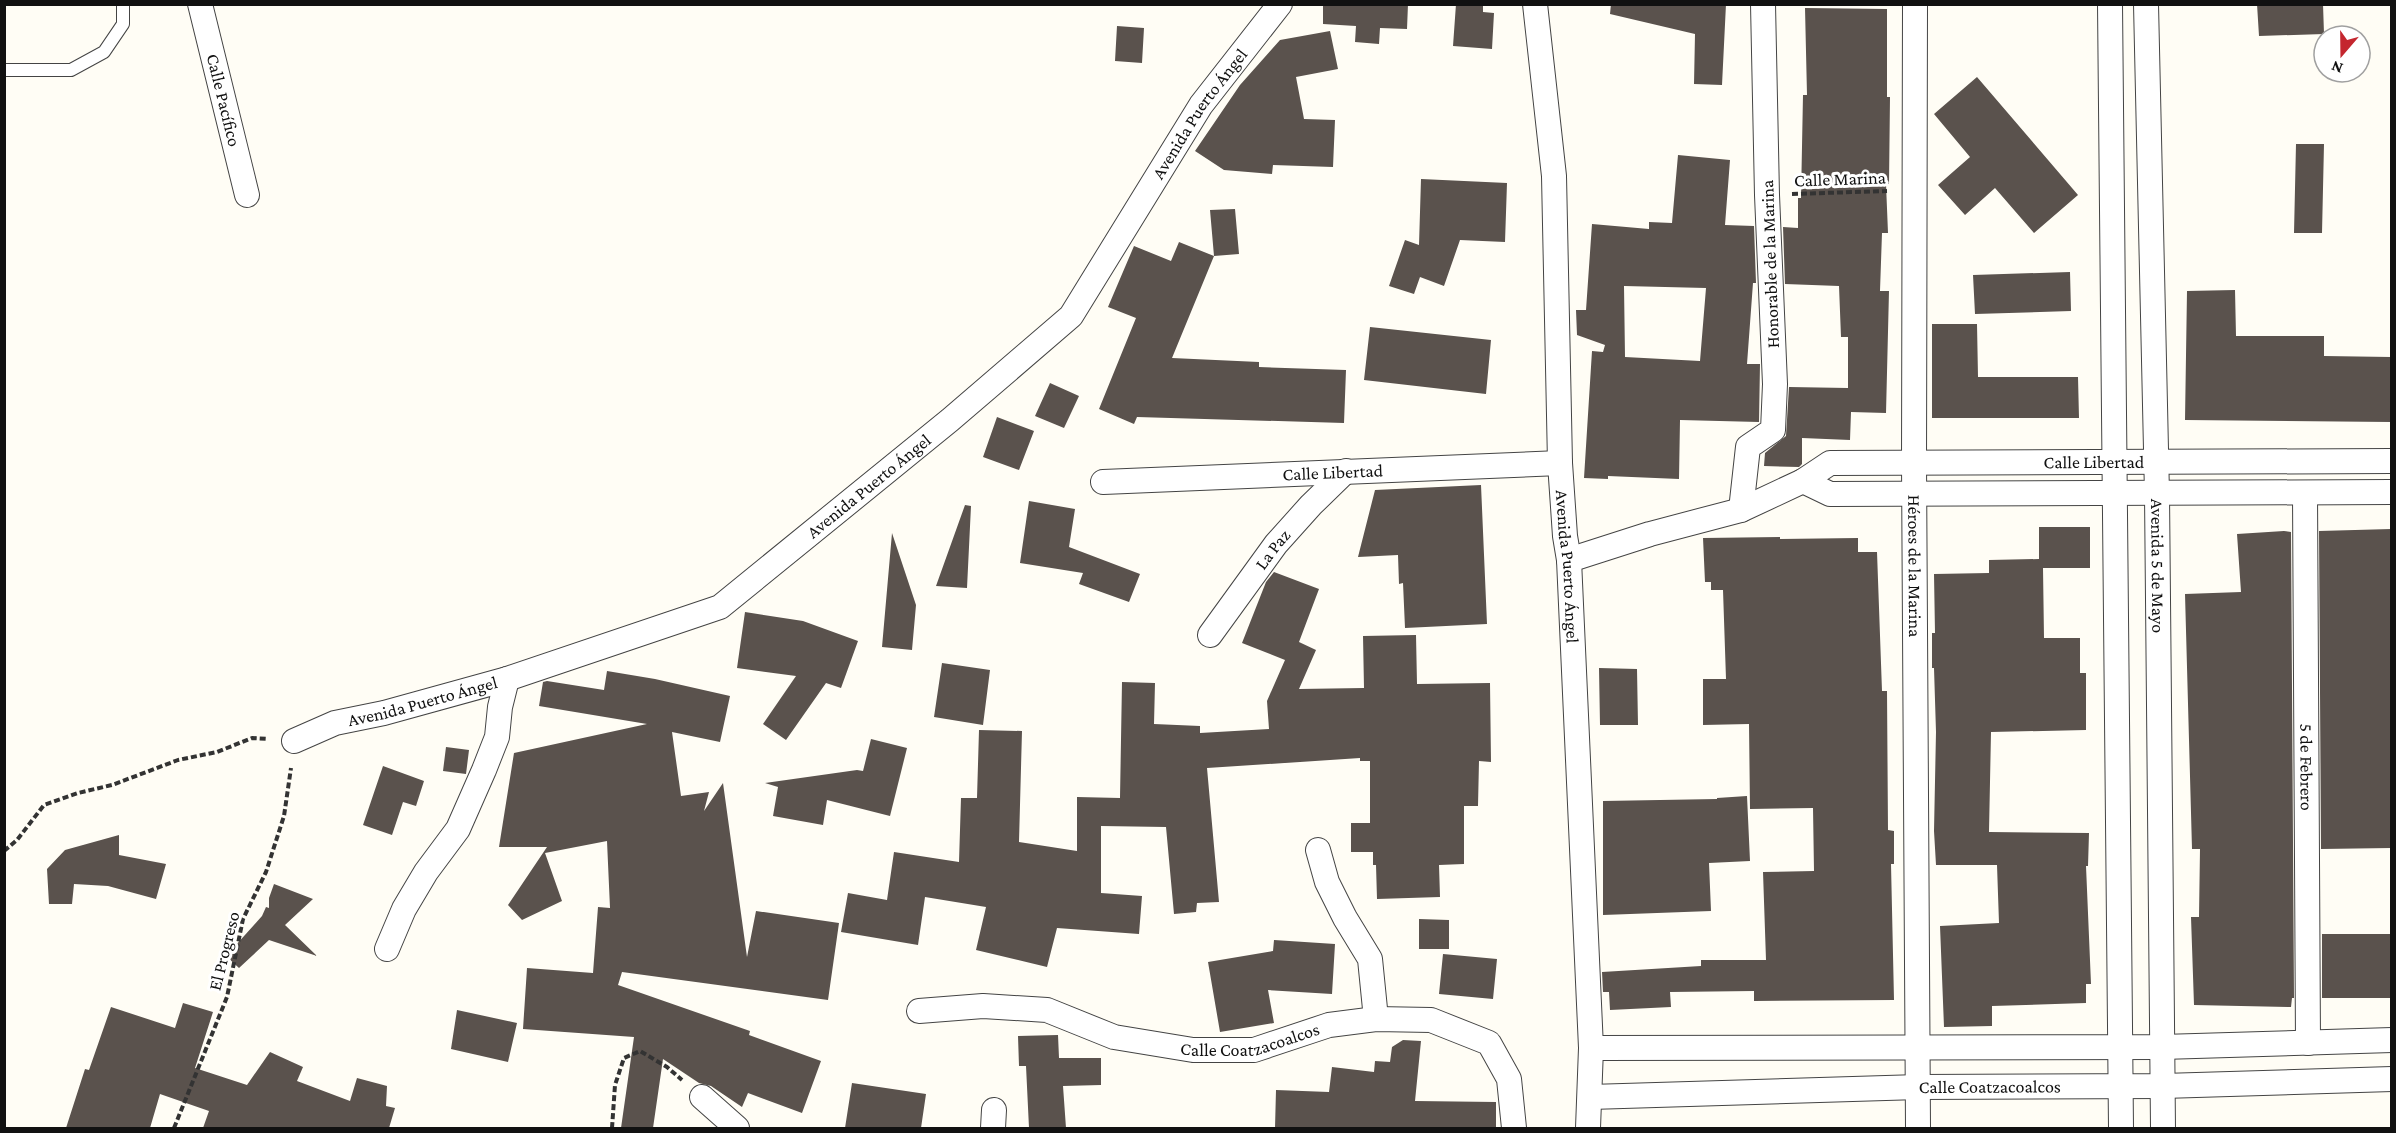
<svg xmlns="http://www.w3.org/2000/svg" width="2396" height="1133" viewBox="0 0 2396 1133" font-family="'Crimson Pro',serif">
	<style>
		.building { fill: #5a524d; fill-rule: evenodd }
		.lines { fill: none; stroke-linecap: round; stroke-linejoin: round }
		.service-casing { stroke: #444; stroke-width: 14 }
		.minor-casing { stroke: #444; stroke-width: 26 }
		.path { stroke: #333; stroke-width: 4; stroke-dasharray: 6 3; stroke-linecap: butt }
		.service { stroke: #fff; stroke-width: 12 }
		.minor { stroke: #fff; stroke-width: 24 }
		.labels { text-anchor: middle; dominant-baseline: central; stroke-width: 6; stroke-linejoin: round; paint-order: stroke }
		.street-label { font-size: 18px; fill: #111; stroke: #fff }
	</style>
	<rect width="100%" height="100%" fill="#fffdf5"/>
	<!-- building -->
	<path class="building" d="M 1323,4 L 1408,4 L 1407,29 L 1380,28 L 1379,44 L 1355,42 L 1356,26 L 1323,24 Z
		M 1456,4 L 1483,4 L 1483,12 L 1494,13 L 1492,49 L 1453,46 Z
		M 1611,4 L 1726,4 L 1722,85 L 1694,84 L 1695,34 L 1610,14 Z
		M 2257,4 L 2323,4 L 2324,34 L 2259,36 Z
		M 1805,8 L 1887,9 L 1887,97 L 1890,97 L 1889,184 L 1886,184 L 1888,233 L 1882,233 L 1880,291 L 1889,291 L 1886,413 L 1851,412 L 1850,440 L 1802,438 L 1802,464 L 1799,467 L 1764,466 L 1765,453 L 1786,436 L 1789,387 L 1848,388 L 1848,337 L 1841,337 L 1839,286 L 1785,284 L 1783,227 L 1798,228 L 1798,198 L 1801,198 L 1803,95 L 1807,95 Z
		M 1117,26 L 1144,28 L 1142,63 L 1115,61 Z
		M 1330,31 L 1338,69 L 1296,77 L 1304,119 L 1335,120 L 1333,167 L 1273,165 L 1272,174 L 1224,170 L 1195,151 L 1240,85 L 1280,40 Z
		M 1977,77 L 2078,195 L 2034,233 L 1995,188 L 1965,215 L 1938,185 L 1970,157 L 1934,114 Z
		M 2296,144 L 2324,144 L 2322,233 L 2294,233 Z
		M 1678,155 L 1730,160 L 1725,225 L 1754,226 L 1756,283 L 1753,283 L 1747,364 L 1760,364 L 1759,422 L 1680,420 L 1679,479 L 1608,476 L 1608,479 L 1584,478 L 1592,351 L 1603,352 L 1605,345 L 1577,335 L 1576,310 L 1586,310 L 1592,224 L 1649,229 L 1649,222 L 1672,223 ZM 1624,286 L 1706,288 L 1700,361 L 1625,357 Z
		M 1421,179 L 1507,183 L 1505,242 L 1460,240 L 1444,286 L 1420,277 L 1414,294 L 1389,286 L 1405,240 L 1419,245 Z
		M 1235,209 L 1239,254 L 1214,256 L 1210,210 Z
		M 1179,242 L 1214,256 L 1172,358 L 1259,362 L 1259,367 L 1346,370 L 1344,423 L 1137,417 L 1134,424 L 1099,409 L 1136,318 L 1108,307 L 1134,246 L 1171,261 Z
		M 2070,272 L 2071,311 L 1975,314 L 1973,275 Z
		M 2235,290 L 2236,336 L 2324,336 L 2324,356 L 2391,357 L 2391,422 L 2185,420 L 2187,291 Z
		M 1932,324 L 1977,324 L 1978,377 L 2078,377 L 2079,418 L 1932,418 Z
		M 1370,327 L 1491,340 L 1486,394 L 1364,380 Z
		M 1050,383 L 1079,396 L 1064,428 L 1035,416 Z
		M 997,417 L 1034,431 L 1019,470 L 983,457 Z
		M 1481,485 L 1487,624 L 1405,628 L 1403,583 L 1399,584 L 1398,555 L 1358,557 L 1375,490 Z
		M 1029,501 L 1075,509 L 1069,547 L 1140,574 L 1129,602 L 1079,584 L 1083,573 L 1020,563 Z
		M 965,505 L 971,506 L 967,588 L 936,586 Z
		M 2039,527 L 2090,527 L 2090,568 L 2043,568 L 2044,638 L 2080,638 L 2080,673 L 2086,673 L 2086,730 L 1991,732 L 1989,832 L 2089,833 L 2088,866 L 2086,866 L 2091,984 L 2086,984 L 2086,1003 L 1992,1006 L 1992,1026 L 1944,1027 L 1940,926 L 1999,923 L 1997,865 L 1936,865 L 1934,831 L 1936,732 L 1934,668 L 1932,668 L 1932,633 L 1935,633 L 1934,574 L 1989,573 L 1989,560 L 2039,559 Z
		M 2391,529 L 2391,848 L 2321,849 L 2319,531 Z
		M 2284,531 L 2291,532 L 2294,998 L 2292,998 L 2291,1007 L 2194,1005 L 2191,917 L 2199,917 L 2200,849 L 2192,849 L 2185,594 L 2241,592 L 2237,534 Z
		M 892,533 L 916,605 L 912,650 L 882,647 Z
		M 1780,537 L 1780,539 L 1858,538 L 1858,552 L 1877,552 L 1882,691 L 1887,691 L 1888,830 L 1894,831 L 1894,864 L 1891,864 L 1894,1000 L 1754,1001 L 1754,991 L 1670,992 L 1671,1007 L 1610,1010 L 1609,992 L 1603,992 L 1602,972 L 1701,966 L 1701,960 L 1766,960 L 1763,872 L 1814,871 L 1813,808 L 1750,809 L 1749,724 L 1703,725 L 1703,679 L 1726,679 L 1723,590 L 1711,590 L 1711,582 L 1705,582 L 1703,538 Z
		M 1274,572 L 1319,589 L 1299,642 L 1316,650 L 1299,689 L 1364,688 L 1363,636 L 1416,635 L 1417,684 L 1490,683 L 1491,762 L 1479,761 L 1478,806 L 1464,806 L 1464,864 L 1439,865 L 1440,897 L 1377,899 L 1376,865 L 1373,865 L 1373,852 L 1351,852 L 1351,823 L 1370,823 L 1370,761 L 1360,761 L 1360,758 L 1207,768 L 1219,902 L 1197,903 L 1196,912 L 1174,914 L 1166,827 L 1101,826 L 1101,893 L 1142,896 L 1139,934 L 1057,928 L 1047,967 L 976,950 L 986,907 L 925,897 L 918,945 L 841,932 L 848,893 L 887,900 L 894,852 L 959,862 L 961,798 L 977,798 L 979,730 L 1022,731 L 1019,842 L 1077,851 L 1077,797 L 1120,798 L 1122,682 L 1155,683 L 1154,724 L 1200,726 L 1200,733 L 1269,729 L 1267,701 L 1285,660 L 1242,643 L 1266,582 Z
		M 745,612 L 803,621 L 858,641 L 841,688 L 826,683 L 786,740 L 763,724 L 796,676 L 737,668 Z
		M 942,663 L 990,670 L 983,725 L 934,717 Z
		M 1599,668 L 1637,669 L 1638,725 L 1600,725 Z
		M 607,671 L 655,679 L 730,696 L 720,742 L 672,732 L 681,796 L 709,792 L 704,811 L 723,783 L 747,957 L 756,911 L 839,923 L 828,1000 L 622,972 L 618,985 L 750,1031 L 749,1035 L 821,1061 L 802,1113 L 748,1093 L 742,1107 L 711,1086 L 699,1083 L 663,1059 L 653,1128 L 621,1128 L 634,1037 L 523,1029 L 527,968 L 593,973 L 598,907 L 610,908 L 607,841 L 545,853 L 562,901 L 522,920 L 508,905 L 547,847 L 499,847 L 514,753 L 647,724 L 539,706 L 543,682 L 547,681 L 604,690 Z
		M 871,739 L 907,748 L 890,816 L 827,800 L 823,825 L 773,816 L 778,787 L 765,783 L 857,770 L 863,771 Z
		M 446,747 L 469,750 L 466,774 L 443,771 Z
		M 383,766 L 424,781 L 416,806 L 403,802 L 392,835 L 363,825 Z
		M 1747,796 L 1750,861 L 1709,863 L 1711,911 L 1603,915 L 1603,801 L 1717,799 L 1717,798 Z
		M 119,835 L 119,855 L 166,864 L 156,899 L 108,886 L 74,884 L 72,904 L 49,904 L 47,869 L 65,850 Z
		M 274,884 L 313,899 L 285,925 L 317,956 L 269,940 L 239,968 L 226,956 L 262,916 L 266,907 L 269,908 L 269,898 Z
		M 1419,919 L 1449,920 L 1449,949 L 1419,949 Z
		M 2322,934 L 2391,934 L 2391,998 L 2322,998 Z
		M 1274,940 L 1335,944 L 1332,994 L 1268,990 L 1274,1023 L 1220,1032 L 1208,962 L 1273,951 Z
		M 1443,954 L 1497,959 L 1493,999 L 1439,994 Z
		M 183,1003 L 213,1012 L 195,1068 L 247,1085 L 270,1052 L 303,1067 L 297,1081 L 350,1101 L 357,1078 L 387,1086 L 386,1106 L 395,1108 L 389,1128 L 203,1128 L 209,1111 L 160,1094 L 150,1128 L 66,1128 L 85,1069 L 89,1070 L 111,1007 L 175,1028 Z
		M 457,1010 L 517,1023 L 508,1062 L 451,1049 Z
		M 1058,1035 L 1059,1058 L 1101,1058 L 1101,1085 L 1063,1086 L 1066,1128 L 1029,1128 L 1026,1066 L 1019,1066 L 1018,1036 Z
		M 1403,1040 L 1421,1041 L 1415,1101 L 1496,1102 L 1496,1128 L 1275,1128 L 1276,1090 L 1329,1092 L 1332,1067 L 1374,1072 L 1375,1061 L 1390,1062 L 1392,1047 Z
		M 852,1083 L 926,1094 L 921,1128 L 845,1128 Z"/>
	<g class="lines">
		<!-- service casing -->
		<g class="service-casing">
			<path id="service" d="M 4,70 L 71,70 L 104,52 L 123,24 L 123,4"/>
		</g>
		<!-- minor casing -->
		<g class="minor-casing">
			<g id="minor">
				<path id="s1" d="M 200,4 L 247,195"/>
				<path id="s2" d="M 1535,4 L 1554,176 L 1560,463 L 1565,536 L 1569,560 L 1591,1048 L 1588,1128"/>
				<path id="s3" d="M 1915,4 L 1914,463 L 1918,1128"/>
				<path d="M 2110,4 L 2121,1128"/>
				<path id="s4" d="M 2146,4 L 2157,494 L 2163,1128"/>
				<path d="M 1803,481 L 1830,494 L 2392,492"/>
				<path id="s5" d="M 1103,482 L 1560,463"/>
				<path id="s6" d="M 2305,493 L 2308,1043"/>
				<path d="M 1741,510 L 1748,447 L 1773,430 L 1775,384 L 1767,195 L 1763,4"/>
				<path id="s7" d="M 1569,560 L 1650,534 L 1741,510 L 1803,481 L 1830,463 L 2392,461"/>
				<path id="s8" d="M 1210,635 L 1276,544 L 1311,505 L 1346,471"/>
				<path id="s9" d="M 294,741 L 335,723 L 384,713 L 507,679 L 720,607 L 950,420 L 1071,316 L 1201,105 L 1280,4"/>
				<path d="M 1318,850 L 1327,882 L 1345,918 L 1370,959 L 1376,1019"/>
				<path d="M 387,949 L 404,909 L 426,872 L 458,829 L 484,770 L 497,737 L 500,707 L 507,679"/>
				<path id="s10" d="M 919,1011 L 983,1006 L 1047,1010 L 1114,1037 L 1193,1050 L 1254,1050 L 1329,1025 L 1376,1019 L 1431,1020 L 1489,1043 L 1509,1079 L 1514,1128"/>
				<path d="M 1591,1048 L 2162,1047 L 2392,1040"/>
				<path d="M 702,1097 L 737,1128"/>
				<path id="s11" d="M 1590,1097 L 1919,1087 L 2163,1086 L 2392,1079"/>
				<path d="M 993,1128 L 994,1110"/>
			</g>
		</g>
		<!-- path -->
		<path class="path" d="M 1792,194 L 1887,191
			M 4,851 L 17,840 L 44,805 L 78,793 L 112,785 L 178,760 L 217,752 L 252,738 L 268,739
			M 174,1128 L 227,997 L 243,919 L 266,872 L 284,816 L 291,768
			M 612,1128 L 615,1085 L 624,1058 L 640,1051 L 667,1067 L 682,1080"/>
		<!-- service -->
		<use href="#service" class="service"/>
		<!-- minor -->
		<use href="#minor" class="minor"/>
	</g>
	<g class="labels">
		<!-- street labels -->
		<g class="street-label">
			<text stroke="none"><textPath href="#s1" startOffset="99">Calle Pacífico</textPath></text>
			<text stroke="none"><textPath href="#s9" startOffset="1143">Avenida Puerto Ángel</textPath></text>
			<text transform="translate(1840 179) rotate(-2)">Calle Marina</text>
			<text transform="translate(1770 264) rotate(-92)">Honorable de la Marina</text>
			<text stroke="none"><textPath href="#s7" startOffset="544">Calle Libertad</textPath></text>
			<text stroke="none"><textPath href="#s5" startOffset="230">Calle Libertad</textPath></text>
			<text stroke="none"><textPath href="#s9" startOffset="639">Avenida Puerto Ángel</textPath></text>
			<text stroke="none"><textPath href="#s8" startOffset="106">La Paz</textPath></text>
			<text stroke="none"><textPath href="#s2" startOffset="564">Avenida Puerto Ángel</textPath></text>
			<text stroke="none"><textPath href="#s4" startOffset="562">Avenida 5 de Mayo</textPath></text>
			<text stroke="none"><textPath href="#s3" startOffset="562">Héroes de la Marina</textPath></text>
			<text stroke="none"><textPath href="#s9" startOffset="135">Avenida Puerto Ángel</textPath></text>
			<text stroke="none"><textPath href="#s6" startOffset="274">5 de Febrero</textPath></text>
			<text transform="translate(224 951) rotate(-76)">El Progreso</text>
			<text stroke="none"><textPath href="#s10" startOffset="339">Calle Coatzacoalcos</textPath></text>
			<text stroke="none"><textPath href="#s11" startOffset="400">Calle Coatzacoalcos</textPath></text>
		</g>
	</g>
	<!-- border -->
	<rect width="2396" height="1133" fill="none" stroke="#111111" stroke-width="12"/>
	<!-- north arrow -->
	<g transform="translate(2342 54) rotate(200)"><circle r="28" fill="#ffffff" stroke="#a0a0a0" stroke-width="1.5"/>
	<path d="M0-4.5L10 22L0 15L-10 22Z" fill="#c4262e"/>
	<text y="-9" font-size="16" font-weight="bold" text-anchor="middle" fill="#111111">N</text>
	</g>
</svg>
